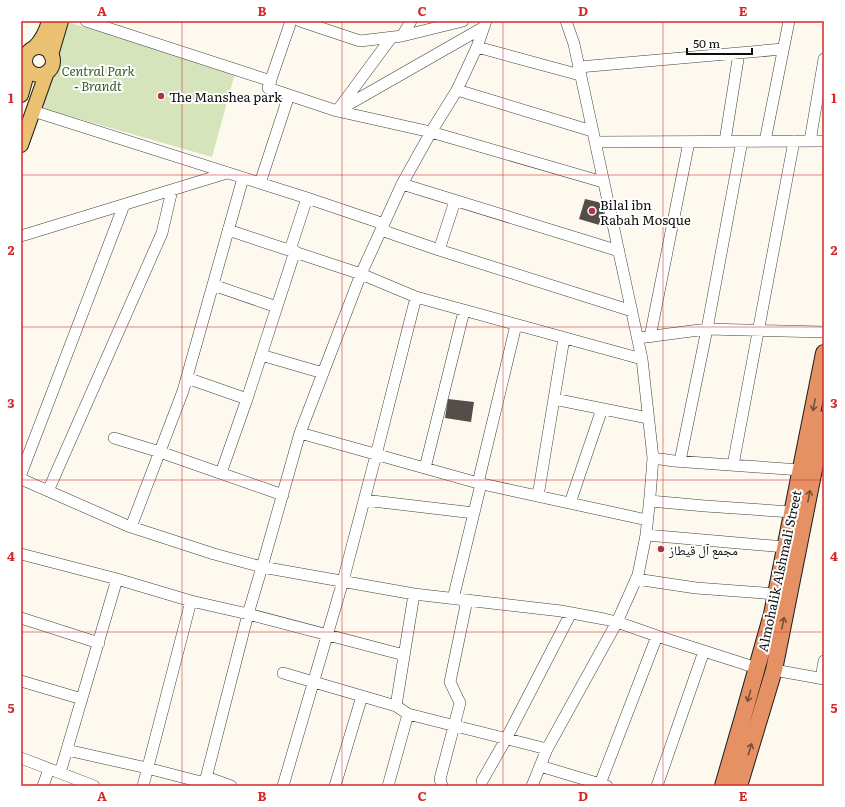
<svg xmlns="http://www.w3.org/2000/svg" width="845" height="807" viewBox="0 0 845 807" font-family="Literata,'Noto Naskh Arabic',serif">
	<style>
		.green { fill: #d5e4bb }
		.building { fill: #544d4a }
		.lines { fill: none; stroke-linecap: round; stroke-linejoin: round }
		.minor-casing { stroke: #404040; stroke-width: 12 }
		.major-casing { stroke: #1e1e1e; stroke-width: 16 }
		.highway-casing { stroke: #1e1e1e; stroke-width: 18 }
		.minor { stroke: #fff; stroke-width: 11 }
		.major { stroke: #eac071; stroke-width: 14 }
		.highway { stroke: #e59164; stroke-width: 16 }
		.oneway { stroke: #794f38 }
		.grid { fill: none; stroke: #d62828; stroke-width: 1; stroke-opacity: 0.55 }
		.poi-dot { fill: #ae3346; stroke: #fff; stroke-width: 1.5 }
		.labels { text-anchor: middle; dominant-baseline: central; stroke-width: 4; stroke-linejoin: round; paint-order: stroke }
		.park-label { font-size: 13px; font-style: italic; fill: #365d24; stroke: #fff }
		.poi-label { font-size: 13px; fill: #0d0d0d; stroke: #fff; text-anchor: start }
		.street-label { font-size: 13px; fill: #0d0d0d; stroke: #fff }
		.neatline { fill: none; stroke: #d62828; stroke-width: 1.5 }
		.grid-label { font-size: 13px; text-anchor: middle; font-weight: bold; fill: #d62828 }
	</style>
	<rect width="100%" height="100%" fill="#fdf9ee"/>
	<!-- green -->
	<path class="green" d="M 68,22 L 235,73 L 212,157 L 41,108 Z"/>
	<!-- building -->
	<path class="building" d="M 585,199 L 602,203 L 606,227 L 579,219 Z
		M 448,399 L 474,402 L 471,422 L 445,418 Z"/>
	<g class="lines">
		<!-- minor casing -->
		<g class="minor-casing">
			<path id="minor" d="M 86,21 L 271,81
				M 300,21 L 360,41 L 402,36 L 463,21
				M 402,36 L 411,21
				M 477,47 L 580,75
				M 579,67 L 783,49
				M 457,90 L 592,131
				M 289,95 L 337,111 L 431,132 L 603,182
				M 340,107 L 391,38
				M 33,111 L 307,198 L 384,224
				M 337,111 L 484,27
				M 725,141 L 739,53
				M 765,141 L 789,21
				M 810,141 L 824,59
				M 595,142 L 824,141
				M 260,183 L 289,95 L 268,88 L 291,21
				M 402,184 L 619,251
				M 455,201 L 439,250 L 632,311
				M 228,230 L 361,274 L 416,297 L 642,359
				M 381,230 L 439,250
				M 21,236 L 227,173
				M 290,250 L 307,198
				M 213,285 L 277,307
				M 650,337 L 689,142
				M 638,338 L 707,329 L 742,141
				M 261,355 L 323,373
				M 187,378 L 247,399 L 295,251
				M 554,399 L 648,418
				M 300,433 L 478,483 L 647,520
				M 114,438 L 160,452 L 283,495
				M 653,458 L 674,461 L 801,470
				M 680,461 L 707,329 L 824,332
				M 733,465 L 794,141
				M 425,468 L 464,311
				M 221,473 L 247,399
				M 21,474 L 124,205
				M 21,479 L 128,526 L 214,554 L 262,567 L 414,594 L 561,611 L 604,619 L 617,622 L 657,636 L 757,668
				M 478,483 L 516,325
				M 48,491 L 162,233 L 172,190
				M 538,496 L 564,338
				M 364,500 L 474,513
				M 650,501 L 705,506 L 792,512
				M 570,503 L 602,409
				M 131,527 L 183,391 L 243,178
				M 646,535 L 785,547
				M 21,554 L 117,579 L 191,601 L 248,614 L 404,655
				M 636,579 L 696,588 L 776,594
				M 453,599 L 481,484
				M 21,618 L 99,643
				M 774,670 L 824,679
				M 283,673 L 396,706
				M 821,678 L 824,661
				M 21,681 L 82,699
				M 408,714 L 547,749
				M 67,750 L 147,768 L 205,783
				M 21,758 L 94,786
				M 540,766 L 607,786
				M 60,773 L 117,579
				M 206,777 L 231,786
				M 482,781 L 506,739 L 571,613
				M 600,784 L 657,636
				M 43,786 L 49,769
				M 143,786 L 191,601
				M 204,786 L 248,614 L 262,567 L 300,433 L 323,373 L 361,274 L 402,184 L 431,132 L 457,90 L 477,47 L 486,21
				M 283,786 L 343,581 L 376,455 L 416,297
				M 335,786 L 362,696
				M 388,786 L 408,714 L 396,706 L 414,594
				M 442,786 L 440,779 L 460,703 L 450,682 L 467,600
				M 532,786 L 547,749 L 617,622 L 638,575 L 646,535 L 650,496 L 653,458 L 642,359 L 574,44 L 566,21
				M 657,786 L 704,651"/>
		</g>
		<!-- major casing -->
		<g class="major-casing">
			<path id="major" d="M25 61a14 14 0 1 1 28 0a14 14 0 1 1-28 0Z
				M 34,48 C 42,40 46,32 49,21
				M 51,55 L 61,21
				M 21,95 L 28,70
				M 21,145 L 47,72"/>
		</g>
		<!-- highway casing -->
		<g class="highway-casing">
			<path id="highway" d="M 723,786 L 743,717 L 772,614 L 824,353
				M 739,786 L 774,670 L 824,419"/>
		</g>
		<!-- minor -->
		<use href="#minor" class="minor"/>
		<!-- major -->
		<use href="#major" class="major"/>
		<!-- highway -->
		<use href="#highway" class="highway"/>
	</g>
	<!-- one-way arrows -->
	<defs><path id="oneway-shaft" d="M-6 0H5M1.5-3L5.5 0L1.5 3" fill="none" stroke-width="1.6" stroke-linecap="round" stroke-linejoin="round"/></defs>
	<g class="oneway">
		<use href="#oneway-shaft" transform="translate(814 405) rotate(101)"/>
		<use href="#oneway-shaft" transform="translate(809 496) rotate(-79)"/>
		<use href="#oneway-shaft" transform="translate(783 623) rotate(-79)"/>
		<use href="#oneway-shaft" transform="translate(749 696) rotate(106)"/>
		<use href="#oneway-shaft" transform="translate(750 749) rotate(-73)"/>
	</g>
	<!-- grid -->
	<path class="grid" d="M 182,21 L 182,786M 342,21 L 342,786M 503,21 L 503,786M 663,21 L 663,786M 21,175 L 824,175M 21,327 L 824,327M 21,480 L 824,480M 21,632 L 824,632"/>
	<!-- markers -->
	<g class="poi-dot">
		<circle cx="161" cy="96" r="4"/>
		<circle cx="592" cy="211" r="4"/>
		<circle cx="661" cy="549" r="4"/>
	</g>
	<g class="labels">
		<!-- park labels -->
		<g class="park-label">
			<text x="98" y="70">Central Park<tspan x="98" dy="15">- Brandt</tspan></text>
		</g>
		<!-- poi labels -->
		<g class="poi-label">
			<text x="169" y="96">The Manshea park</text>
			<text x="600" y="204">Bilal ibn<tspan x="600" dy="15">Rabah Mosque</tspan></text>
			<text x="669" y="549">مجمع آل قيطاز</text>
		</g>
		<!-- street labels -->
		<g class="street-label">
			<text transform="translate(779 571) rotate(-78)">Almohalik Alshmali Street</text>
		</g>
	</g>
	<!-- border -->
	<rect width="845" height="807" fill="none" stroke="#ffffff" stroke-width="44"/>
	<!-- scale -->
	<path d="M687 48v6h65v-6" fill="none" stroke="#0d0d0d" stroke-width="2"/>
	<text x="693" y="48" font-size="12" fill="#0d0d0d" stroke="#ffffff" stroke-width="3" paint-order="stroke">50 m</text>
	<rect x="22" y="22" width="801" height="763" class="neatline"/>
	<g class="grid-label">
		<text x="102" y="16">A</text>
		<text x="262" y="16">B</text>
		<text x="422" y="16">C</text>
		<text x="583" y="16">D</text>
		<text x="743" y="16">E</text>
		<text x="11" y="103">1</text>
		<text x="834" y="103">1</text>
		<text x="11" y="255">2</text>
		<text x="834" y="255">2</text>
		<text x="11" y="408">3</text>
		<text x="834" y="408">3</text>
		<text x="11" y="561">4</text>
		<text x="834" y="561">4</text>
		<text x="11" y="713">5</text>
		<text x="834" y="713">5</text>
		<text x="102" y="801">A</text>
		<text x="262" y="801">B</text>
		<text x="422" y="801">C</text>
		<text x="583" y="801">D</text>
		<text x="743" y="801">E</text>
	</g>
</svg>
